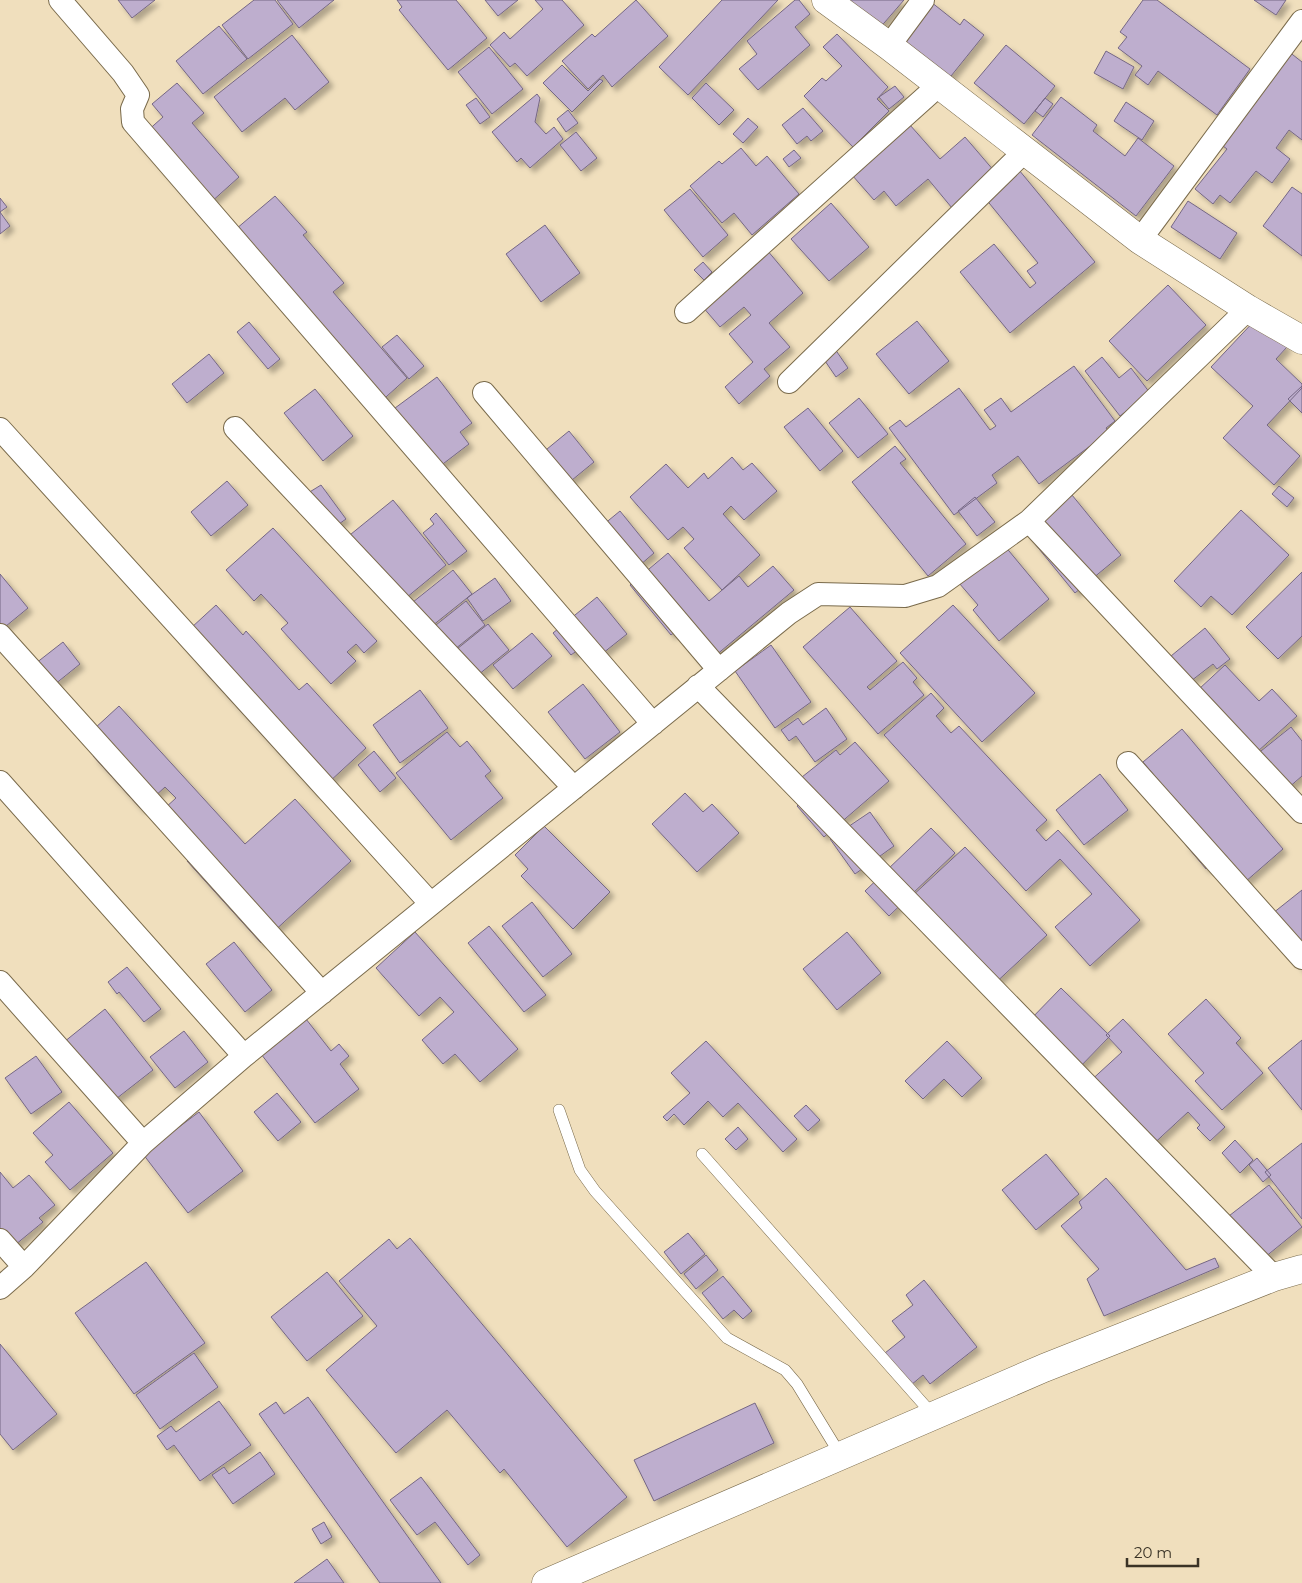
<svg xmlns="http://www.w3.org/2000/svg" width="1302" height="1583" viewBox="0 0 1302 1583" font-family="Montserrat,sans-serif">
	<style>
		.building { fill: #beaece; stroke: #756784; filter: url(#shadow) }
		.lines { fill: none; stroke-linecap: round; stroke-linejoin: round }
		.service-casing { stroke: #7a6b4c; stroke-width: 12 }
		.minor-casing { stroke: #7a6b4c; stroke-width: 24 }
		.tertiary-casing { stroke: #7a6b4c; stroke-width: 29 }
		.service { stroke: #fff; stroke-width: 11 }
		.minor { stroke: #fff; stroke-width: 22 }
		.tertiary { stroke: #fff; stroke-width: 28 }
	</style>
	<defs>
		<filter id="shadow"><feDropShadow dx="4.5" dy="4.5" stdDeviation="2.5" flood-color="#0004"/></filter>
	</defs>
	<rect width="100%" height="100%" fill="#f0dfbd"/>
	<!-- building -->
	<path class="building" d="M 118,0 L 155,0 L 132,18 Z
		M 254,0 L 275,0 L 293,24 L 248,59 L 222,25 Z
		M 277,0 L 334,0 L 299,28 Z
		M 397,0 L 456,0 L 487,38 L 448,70 L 399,10 L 402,7 Z
		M 485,0 L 518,0 L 498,16 Z
		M 535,0 L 562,0 L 584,25 L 527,76 L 515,63 L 510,67 L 490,45 L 504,32 L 510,39 L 543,9 Z
		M 636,0 L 668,36 L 612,87 L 603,75 L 588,89 L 562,61 L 592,34 L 595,37 Z
		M 722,0 L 778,0 L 688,95 L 659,67 Z
		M 795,0 L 799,0 L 810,14 L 795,27 L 810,45 L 758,90 L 739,69 L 757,54 L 747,41 Z
		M 846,0 L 904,0 L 878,30 Z
		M 1143,0 L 1157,0 L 1250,69 L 1217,115 L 1158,71 L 1148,85 L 1135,75 L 1142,66 L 1118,48 L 1127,37 L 1120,32 Z
		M 1254,0 L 1286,0 L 1276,15 Z
		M 931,2 L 960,25 L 964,19 L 984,35 L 947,81 L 899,43 Z
		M 219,26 L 247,59 L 203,94 L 176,61 Z
		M 837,34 L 888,87 L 877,99 L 889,111 L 853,147 L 804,96 L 822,78 L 826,81 L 842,66 L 823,47 Z
		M 292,35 L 329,82 L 295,110 L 285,98 L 242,132 L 214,97 Z
		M 1006,45 L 1055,86 L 1024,124 L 974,83 Z
		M 489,47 L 523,89 L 492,114 L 458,72 Z
		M 1106,51 L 1134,67 L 1123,89 L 1094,73 Z
		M 1288,51 L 1302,62 L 1302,140 L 1289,130 L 1276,148 L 1290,159 L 1272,183 L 1256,171 L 1230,203 L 1220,195 L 1213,204 L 1195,189 L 1227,149 L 1215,140 Z
		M 562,65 L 588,91 L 600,79 L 603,81 L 572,112 L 543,83 Z
		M 177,83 L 204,113 L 192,123 L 239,177 L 200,212 L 136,141 L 163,117 L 152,104 Z
		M 706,83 L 734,110 L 719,125 L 692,98 Z
		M 895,86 L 904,97 L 889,109 L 879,97 Z
		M 537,94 L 540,98 L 535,122 L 546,134 L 554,127 L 563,139 L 530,168 L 521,158 L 517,162 L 492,132 Z
		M 1061,97 L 1097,125 L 1093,131 L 1125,156 L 1138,138 L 1174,166 L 1136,216 L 1032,135 Z
		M 476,98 L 490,117 L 480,124 L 466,105 Z
		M 1045,98 L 1053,104 L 1043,117 L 1035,111 Z
		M 1126,102 L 1154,121 L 1142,140 L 1114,121 Z
		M 803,108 L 823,131 L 811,141 L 807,136 L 797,144 L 782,125 Z
		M 568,110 L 578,123 L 566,132 L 557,119 Z
		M 748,118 L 758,127 L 743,143 L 733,134 Z
		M 910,125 L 940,159 L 965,137 L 995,172 L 952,208 L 928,179 L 896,206 L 884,191 L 874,200 L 852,175 Z
		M 576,132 L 597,158 L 581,171 L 560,145 Z
		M 741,148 L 756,166 L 767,156 L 799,194 L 752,235 L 734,213 L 722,223 L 690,186 L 719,161 L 722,164 Z
		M 794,150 L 801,158 L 789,167 L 783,159 Z
		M 1019,170 L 1095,262 L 1010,333 L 960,272 L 994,244 L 1030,288 L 1036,283 L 1027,271 L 1038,263 L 985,198 Z
		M 1292,187 L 1302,194 L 1302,256 L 1263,226 Z
		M 690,189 L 728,235 L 703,257 L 664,210 Z
		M 275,196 L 307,232 L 303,235 L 344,283 L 333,292 L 407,378 L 376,406 L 223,240 Z
		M 0,198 L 7,207 L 0,212 L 10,226 L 0,234 Z
		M 1188,201 L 1237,233 L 1220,259 L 1171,227 Z
		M 831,203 L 869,247 L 829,281 L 791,239 Z
		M 545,225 L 580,273 L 541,302 L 506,254 Z
		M 767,250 L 803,293 L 769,323 L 790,347 L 764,369 L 770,376 L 739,404 L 725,387 L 753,362 L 729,334 L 751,315 L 744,307 L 720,327 L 702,306 Z
		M 703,262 L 712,272 L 704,280 L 694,270 Z
		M 1168,285 L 1206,325 L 1147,381 L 1109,341 Z
		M 1257,318 L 1287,347 L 1276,359 L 1302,384 L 1302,388 L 1267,425 L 1300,456 L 1274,485 L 1223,438 L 1253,406 L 1211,367 Z
		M 917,321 L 949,361 L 909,394 L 876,354 Z
		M 249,322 L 280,359 L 268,369 L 237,332 Z
		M 397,335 L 424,366 L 409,379 L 382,347 Z
		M 835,349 L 848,368 L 836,377 L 823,358 Z
		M 209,354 L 224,373 L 187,403 L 172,384 Z
		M 1102,357 L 1119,378 L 1131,368 L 1150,393 L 1120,416 L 1085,371 Z
		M 1074,366 L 1115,421 L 1106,428 L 1109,432 L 1039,484 L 1018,456 L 992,475 L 997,483 L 954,515 L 889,428 L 900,420 L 906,427 L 959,388 L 990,430 L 996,426 L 984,410 L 1001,398 L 1011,412 Z
		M 437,377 L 472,423 L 460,432 L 469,444 L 435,470 L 391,411 Z
		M 1302,386 L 1302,413 L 1288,399 Z
		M 315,389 L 353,436 L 323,461 L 284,413 Z
		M 859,398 L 888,434 L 858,458 L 829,423 Z
		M 808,408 L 843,451 L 820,471 L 784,427 Z
		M 569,431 L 594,462 L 555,494 L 530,463 Z
		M 895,446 L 906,459 L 900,463 L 966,544 L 928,576 L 852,482 Z
		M 732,457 L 743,470 L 752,463 L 777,491 L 744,520 L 731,506 L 723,514 L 760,555 L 722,590 L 684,548 L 694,539 L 683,527 L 668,540 L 630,497 L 666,464 L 688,488 L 704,473 L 708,479 Z
		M 227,481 L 248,505 L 211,536 L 191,512 Z
		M 321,485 L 346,519 L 322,536 L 308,493 Z
		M 1279,486 L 1294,498 L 1287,507 L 1272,494 Z
		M 1072,495 L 1121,555 L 1075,593 L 1026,533 Z
		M 975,497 L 995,522 L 977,536 L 958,511 Z
		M 393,500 L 446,565 L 395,607 L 340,543 Z
		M 1241,510 L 1289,555 L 1232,615 L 1211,596 L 1201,607 L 1174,581 Z
		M 620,511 L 654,553 L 640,565 L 592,534 Z
		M 436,513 L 467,551 L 449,565 L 423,533 L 434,524 L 430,519 Z
		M 273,528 L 377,641 L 364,653 L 356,644 L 347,652 L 356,661 L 331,684 L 281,629 L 288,623 L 261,594 L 254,601 L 226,570 Z
		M 1004,545 L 1049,599 L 999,641 L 973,610 L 978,605 L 959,583 Z
		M 668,553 L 709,601 L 739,576 L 748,587 L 773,566 L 794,590 L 703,666 L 675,632 L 671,635 L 630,585 Z
		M 453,570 L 472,594 L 427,630 L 408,606 Z
		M 1302,572 L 1302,636 L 1278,659 L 1246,627 Z
		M 0,574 L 28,608 L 0,631 Z
		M 495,578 L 511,601 L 483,621 L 467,598 Z
		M 597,597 L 627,634 L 593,661 L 582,647 L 571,655 L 553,633 Z
		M 466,601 L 485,625 L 450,653 L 431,629 Z
		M 216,605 L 243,635 L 246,631 L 299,690 L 307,683 L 366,748 L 316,794 L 205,672 L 179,639 Z
		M 953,605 L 1035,693 L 982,742 L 900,653 Z
		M 850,607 L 897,661 L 867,687 L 870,690 L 903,662 L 917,678 L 913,682 L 924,695 L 878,734 L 803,647 Z
		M 488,624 L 509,650 L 478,675 L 457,649 Z
		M 1205,628 L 1230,659 L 1217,669 L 1213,664 L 1191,681 L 1171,656 Z
		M 532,633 L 552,656 L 513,689 L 493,665 Z
		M 63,642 L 80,664 L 49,689 L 31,667 Z
		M 771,645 L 811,702 L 775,728 L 735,671 Z
		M 1225,665 L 1259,701 L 1272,689 L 1297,716 L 1257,752 L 1199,689 Z
		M 583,684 L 620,732 L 585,759 L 548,712 Z
		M 420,690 L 448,728 L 400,763 L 373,725 Z
		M 931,693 L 944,708 L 936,716 L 951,733 L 959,726 L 1047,820 L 1036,830 L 1046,841 L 1058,830 L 1140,920 L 1090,966 L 1055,927 L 1092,894 L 1060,859 L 1026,891 L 884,735 Z
		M 119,706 L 245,844 L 295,799 L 351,861 L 261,943 L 187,861 L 201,848 L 165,808 L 176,798 L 165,787 L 141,809 L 93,756 L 107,743 L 94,729 Z
		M 826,708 L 847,739 L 815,762 L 796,736 L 789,741 L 781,730 L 798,718 L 803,725 Z
		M 1291,727 L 1302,741 L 1302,776 L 1280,795 L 1251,759 Z
		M 1182,729 L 1283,849 L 1245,882 L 1215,861 L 1206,869 L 1185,844 L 1197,834 L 1175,800 L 1143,762 Z
		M 447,732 L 460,747 L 467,741 L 491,771 L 485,776 L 503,798 L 451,840 L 396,773 Z
		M 855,742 L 889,781 L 824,837 L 797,806 L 814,792 L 802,777 L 836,750 L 840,755 Z
		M 374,751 L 396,778 L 380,792 L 358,765 Z
		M 1100,774 L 1128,810 L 1084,845 L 1056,810 Z
		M 685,793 L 703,812 L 712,804 L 739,833 L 697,872 L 652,824 Z
		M 870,812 L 894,846 L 855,874 L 830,839 Z
		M 544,826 L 610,892 L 573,929 L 521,876 L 528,869 L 515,855 Z
		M 931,828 L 955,853 L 889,916 L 865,891 Z
		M 965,847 L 1047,935 L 991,987 L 910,898 Z
		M 1302,890 L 1302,970 L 1263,921 Z
		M 532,902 L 572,954 L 543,977 L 502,926 Z
		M 489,926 L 546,995 L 524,1012 L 468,943 Z
		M 415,932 L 518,1049 L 480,1082 L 455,1054 L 443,1064 L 422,1040 L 454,1012 L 440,997 L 419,1016 L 376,968 Z
		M 847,932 L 881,973 L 837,1010 L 803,969 Z
		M 234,942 L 272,990 L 245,1012 L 206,964 Z
		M 127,967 L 161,1009 L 144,1022 L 119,992 L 117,994 L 108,982 Z
		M 1061,988 L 1110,1036 L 1076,1071 L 1027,1023 Z
		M 1206,999 L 1241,1038 L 1236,1043 L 1263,1073 L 1222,1110 L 1195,1081 L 1204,1073 L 1168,1034 Z
		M 105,1009 L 153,1070 L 112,1102 L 64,1042 Z
		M 306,1019 L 331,1051 L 339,1044 L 349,1056 L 340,1064 L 359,1089 L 315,1123 L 261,1054 Z
		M 1123,1019 L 1225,1127 L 1210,1141 L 1197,1128 L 1200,1125 L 1188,1112 L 1148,1149 L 1087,1084 L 1122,1052 L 1106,1035 Z
		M 184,1031 L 208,1062 L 175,1088 L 150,1057 Z
		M 1302,1040 L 1302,1110 L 1268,1068 Z
		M 706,1041 L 797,1139 L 783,1152 L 738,1103 L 723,1117 L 708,1101 L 684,1125 L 674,1114 L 667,1121 L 663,1117 L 690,1093 L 671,1073 Z
		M 947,1041 L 982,1078 L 962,1097 L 944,1079 L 923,1099 L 905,1081 Z
		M 36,1056 L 62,1092 L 31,1114 L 5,1078 Z
		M 277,1093 L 301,1122 L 278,1141 L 254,1112 Z
		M 69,1102 L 113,1153 L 70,1190 L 45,1162 L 53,1155 L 33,1133 Z
		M 806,1105 L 820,1120 L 808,1131 L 794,1116 Z
		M 199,1112 L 243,1171 L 188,1213 L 143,1154 Z
		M 738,1127 L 748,1139 L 736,1150 L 725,1139 Z
		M 1235,1140 L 1253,1160 L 1240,1173 L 1222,1153 Z
		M 1302,1143 L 1302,1219 L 1265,1172 Z
		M 1046,1154 L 1079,1194 L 1036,1230 L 1002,1190 Z
		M 1257,1158 L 1271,1175 L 1263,1182 L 1249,1165 Z
		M 0,1172 L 13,1188 L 29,1175 L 55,1205 L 39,1218 L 43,1222 L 4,1254 L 0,1250 Z
		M 1106,1178 L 1186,1270 L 1215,1258 L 1219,1267 L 1104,1316 L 1087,1279 L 1099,1269 L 1061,1226 L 1082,1208 L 1079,1202 Z
		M 1269,1185 L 1302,1227 L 1259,1262 L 1225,1219 Z
		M 688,1233 L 705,1254 L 681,1274 L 664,1252 Z
		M 410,1238 L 627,1497 L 567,1547 L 504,1469 L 500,1473 L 447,1410 L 396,1453 L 326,1370 L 377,1326 L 339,1281 L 389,1239 L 397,1249 Z
		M 706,1255 L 718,1270 L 696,1289 L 684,1274 Z
		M 146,1262 L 205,1343 L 134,1394 L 75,1313 Z
		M 327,1272 L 363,1316 L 307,1361 L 271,1317 Z
		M 723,1276 L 752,1311 L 743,1319 L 734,1310 L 723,1319 L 702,1293 Z
		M 924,1280 L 977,1347 L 930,1384 L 923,1375 L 911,1385 L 885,1353 L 905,1337 L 892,1321 L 913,1305 L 906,1295 Z
		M 0,1344 L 57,1414 L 13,1450 L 0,1434 Z
		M 194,1353 L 218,1387 L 160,1429 L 136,1395 Z
		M 308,1397 L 441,1583 L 380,1583 L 259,1414 L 276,1402 L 284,1414 Z
		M 219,1401 L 251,1445 L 200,1481 L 174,1445 L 167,1450 L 157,1436 L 171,1426 L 176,1432 Z
		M 755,1403 L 774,1443 L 654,1501 L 634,1460 Z
		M 260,1452 L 275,1474 L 233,1504 L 212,1475 L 224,1467 L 229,1474 Z
		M 421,1477 L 480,1555 L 468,1565 L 435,1522 L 417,1535 L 390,1500 Z
		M 324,1522 L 332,1537 L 321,1544 L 312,1529 Z
		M 327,1559 L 344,1583 L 294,1583 Z"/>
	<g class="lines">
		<!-- service casing -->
		<g class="service-casing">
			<path id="service" d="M 559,1110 L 580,1170 L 595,1191 L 727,1338 L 785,1370 L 797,1384 L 841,1456
				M 702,1154 L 934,1416"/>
		</g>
		<!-- minor casing -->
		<g class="minor-casing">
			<path id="minor" d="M 60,0 L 123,73 L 138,95 L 132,109 L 133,122 L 653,724
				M 889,46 L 923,0
				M 1140,240 L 1302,21
				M 686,312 L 939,85
				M 789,382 L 1025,151
				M 484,393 L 719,670
				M 235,428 L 574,788
				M 0,429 L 431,904
				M 1029,521 L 1302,812
				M 0,635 L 322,993
				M 698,686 L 1274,1277
				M 1128,763 L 1302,958
				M 0,782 L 244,1056
				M 0,982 L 143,1143
				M 0,1240 L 24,1267
				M 0,1288 L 24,1267 L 143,1143 L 244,1056 L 789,613 L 818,594 L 905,596 L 938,586 L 1029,521 L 1248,309"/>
		</g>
		<!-- tertiary casing -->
		<g class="tertiary-casing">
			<path id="tertiary" d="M 826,0 L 889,46 L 1140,240 L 1248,309 L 1302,340
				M 546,1583 L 1044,1368 L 1274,1277 L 1302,1269"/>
		</g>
		<!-- service -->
		<use href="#service" class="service"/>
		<!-- minor -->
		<use href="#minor" class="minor"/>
		<!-- tertiary -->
		<use href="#tertiary" class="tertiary"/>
	</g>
	<!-- scale -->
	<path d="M1127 1558v8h71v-8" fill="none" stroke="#3a3326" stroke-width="2.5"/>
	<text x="1134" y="1558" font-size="15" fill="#3a3326" stroke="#f0dfbd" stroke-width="4" paint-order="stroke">20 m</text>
</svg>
